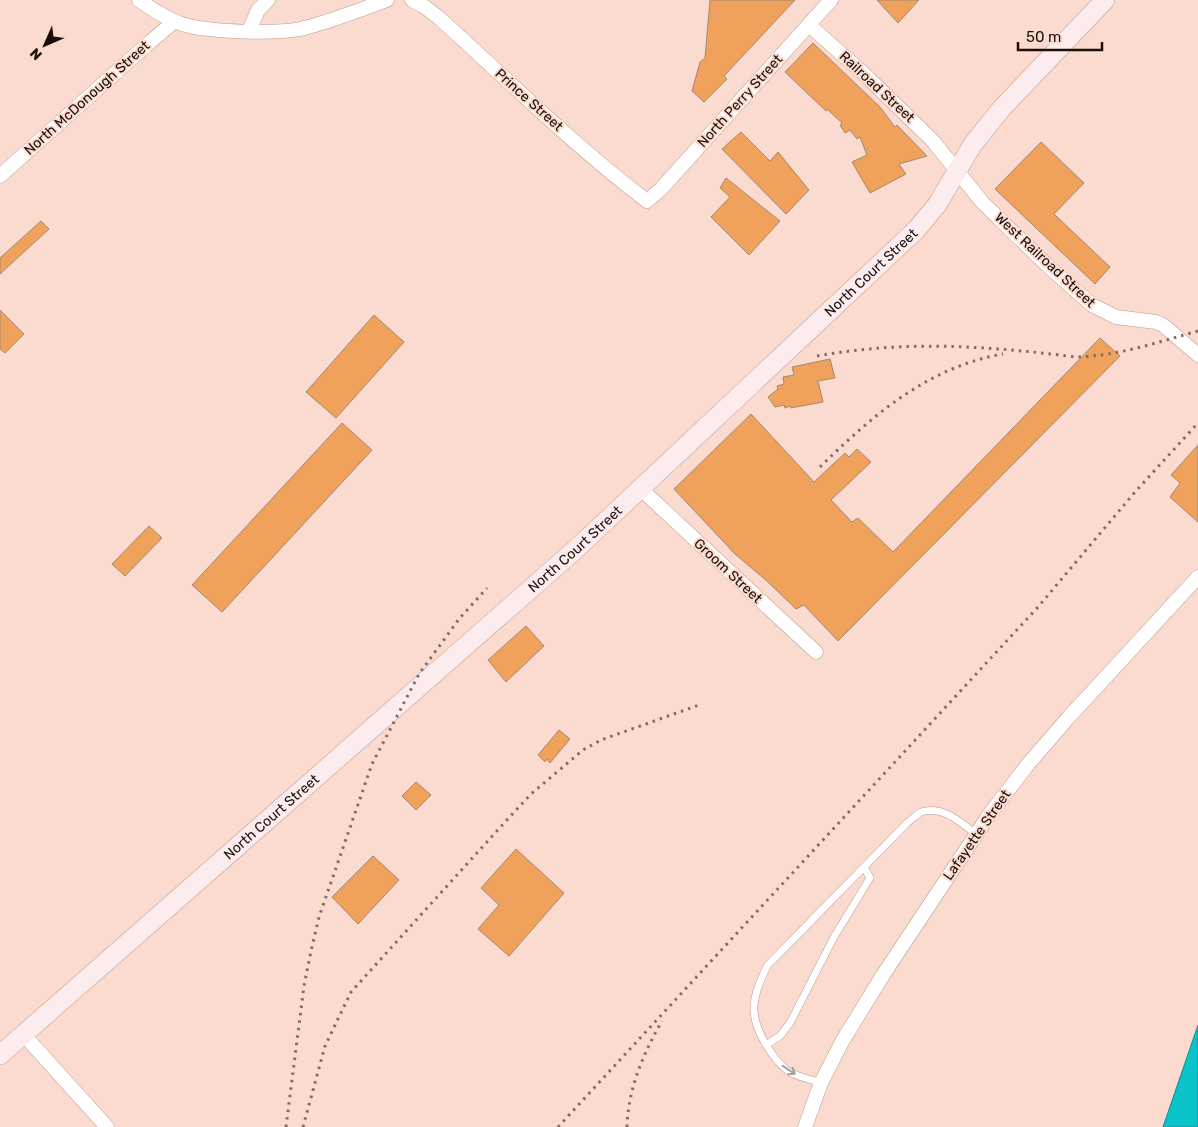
<svg xmlns="http://www.w3.org/2000/svg" width="1198" height="1127" viewBox="0 0 1198 1127" font-family="Rubik,sans-serif">
	<style>
		.water { fill: #0ac3ca; stroke: #0f8d90 }
		.building { fill: #f0a25d; stroke: #a48870 }
		.lines { fill: none; stroke-linecap: round; stroke-linejoin: round }
		.service-casing { stroke: #bf9a8d; stroke-width: 8 }
		.minor-casing { stroke: #bf9a8d; stroke-width: 15 }
		.secondary-casing { stroke: #bf9a8d; stroke-width: 20 }
		.service { stroke: #fff; stroke-width: 7 }
		.minor { stroke: #fff; stroke-width: 14 }
		.secondary { stroke: #fdecee; stroke-width: 19 }
		.rail { stroke: #826c64; stroke-width: 3; stroke-dasharray: 2.5 5; stroke-linecap: butt }
		.oneway { stroke: #a39f9d }
		.labels { text-anchor: middle; dominant-baseline: central; stroke-width: 4; stroke-linejoin: round; paint-order: stroke }
		.street-label { font-size: 14px; fill: #1a0e09; stroke: #fbdbcf }
	</style>
	<rect width="100%" height="100%" fill="#fbdbcf"/>
	<!-- water -->
	<path class="water" d="M 1198,1025 L 1198,1127 L 1163,1127 Z"/>
	<!-- building -->
	<path class="building" d="M 710,0 L 795,0 L 724,76 L 727,79 L 704,102 L 692,91 L 700,62 L 705,58 Z
		M 877,0 L 919,0 L 898,23 Z
		M 813,43 L 880,107 L 895,127 L 897,125 L 927,156 L 899,164 L 906,174 L 870,193 L 852,162 L 867,155 L 860,137 L 857,139 L 850,130 L 845,133 L 840,125 L 842,123 L 827,109 L 826,111 L 785,72 Z
		M 741,132 L 770,161 L 778,152 L 809,190 L 786,214 L 722,149 Z
		M 1041,142 L 1084,183 L 1054,214 L 1110,267 L 1095,284 L 995,189 Z
		M 726,178 L 780,221 L 749,255 L 711,217 L 730,197 L 720,188 Z
		M 41,221 L 49,229 L 0,274 L 0,258 Z
		M 0,310 L 24,334 L 5,353 L 0,349 Z
		M 374,315 L 404,342 L 336,418 L 306,392 Z
		M 1100,338 L 1120,356 L 838,641 L 804,605 L 796,609 L 768,582 L 735,554 L 674,489 L 751,414 L 814,482 L 845,453 L 849,457 L 857,449 L 871,462 L 831,500 L 852,522 L 858,518 L 893,552 Z
		M 830,359 L 835,378 L 818,381 L 823,402 L 791,408 L 790,406 L 785,408 L 784,405 L 775,407 L 768,397 L 778,389 L 777,386 L 784,384 L 783,377 L 794,375 L 792,367 Z
		M 342,423 L 372,450 L 222,612 L 192,585 Z
		M 1198,445 L 1198,522 L 1170,497 L 1180,483 L 1171,475 Z
		M 149,526 L 162,538 L 125,576 L 112,564 Z
		M 526,626 L 544,646 L 506,682 L 488,660 Z
		M 559,730 L 570,739 L 550,763 L 547,759 L 545,762 L 538,755 Z
		M 416,782 L 431,795 L 416,810 L 402,796 Z
		M 516,849 L 564,893 L 509,956 L 478,929 L 499,905 L 481,888 Z
		M 373,856 L 399,880 L 358,924 L 332,897 Z"/>
	<g class="lines">
		<!-- service casing -->
		<g class="service-casing">
			<path id="service" d="M 766,1045 L 780,1036 L 790,1023 L 834,937 L 870,878 L 864,867
				M 821,1083 C 811,1079 796,1077 788,1071 C 772,1059 755,1030 754,1011 C 753,995 761,980 767,966 L 908,822 C 912,819 917,814 921,812 C 943,805 960,822 976,834"/>
		</g>
		<!-- minor casing -->
		<g class="minor-casing">
			<path id="minor" d="M 139,0 C 153,10 172,22 189,26 C 216,32 274,34 300,29 C 330,22 359,10 387,0
				M 412,0 L 425,7 L 438,17 C 507,79 573,145 647,201 L 661,189 L 831,0
				M 809,25 L 862,72 L 932,140 L 983,203 L 1047,265 L 1092,305 L 1116,317 L 1156,322 L 1163,325 L 1198,355
				M 249,31 L 258,10 L 268,0
				M 0,176 L 150,42 L 175,21
				M 641,489 L 816,652
				M 24,1035 L 107,1127
				M 805,1127 L 821,1083 L 843,1040 L 883,975 L 989,815 L 1029,763 L 1068,718 L 1198,577"/>
		</g>
		<!-- secondary casing -->
		<g class="secondary-casing">
			<g id="secondary">
				<path id="s1" d="M 0,1055 L 576,549 L 916,230 L 937,205 L 973,144 L 1002,108 L 1105,0"/>
			</g>
		</g>
		<!-- service -->
		<use href="#service" class="service"/>
		<!-- minor -->
		<use href="#minor" class="minor"/>
		<!-- secondary -->
		<use href="#secondary" class="secondary"/>
		<!-- rail -->
		<path class="rail" d="M 817,356 C 905,340 988,346 1076,357 C 1118,356 1158,342 1198,331
			M 820,467 C 873,415 928,367 1003,354
			M 286,1127 L 304,986 L 311,951 L 319,917 L 372,764 L 419,674 L 459,619 L 487,588
			M 303,1127 L 325,1046 L 351,992 L 505,822 L 531,794 L 583,750 L 601,740 L 699,705
			M 558,1127 L 1038,607 L 1135,492 L 1198,423
			M 627,1127 C 628,1089 643,1054 662,1021"/>
	</g>
	<!-- one-way arrows -->
	<defs><path id="oneway-shaft" d="M-6 0H5M1.5-3L5.5 0L1.5 3" fill="none" stroke-width="1.6" stroke-linecap="round" stroke-linejoin="round" transform="scale(1.25)"/></defs>
	<use class="oneway" href="#oneway-shaft" transform="translate(789 1070) rotate(34)"/>
	<g class="labels">
		<!-- street labels -->
		<g class="street-label">
			<text transform="translate(877 87) rotate(43)">Railroad Street</text>
			<text transform="translate(87 98) rotate(-42)">North McDonough Street</text>
			<text transform="translate(529 100) rotate(42)">Prince Street</text>
			<text transform="translate(740 101) rotate(-48)">North Perry Street</text>
			<text transform="translate(1045 260) rotate(43)">West Railroad Street</text>
			<text stroke="none"><textPath href="#s1" startOffset="1171">North Court Street</textPath></text>
			<text stroke="none"><textPath href="#s1" startOffset="766">North Court Street</textPath></text>
			<text transform="translate(728 571) rotate(43)">Groom Street</text>
			<text stroke="none"><textPath href="#s1" startOffset="361">North Court Street</textPath></text>
			<text transform="translate(977 835) rotate(-55)">Lafayette Street</text>
		</g>
	</g>
	<!-- north arrow -->
	<g transform="translate(45 45) rotate(225)" stroke="#fbdbcf" stroke-width="4" paint-order="stroke">
	<path d="M0-4L9 19L0 12L-9 19Z" fill="#1a0e09"/>
	<text y="-8" font-size="14" font-weight="bold" text-anchor="middle" fill="#1a0e09">N</text>
	</g>
	<!-- scale -->
	<path d="M1018 42v8h84v-8" fill="none" stroke="#1a0e09" stroke-width="2.5"/>
	<text x="1026" y="42" font-size="15" fill="#1a0e09" stroke="#fbdbcf" stroke-width="4" paint-order="stroke">50 m</text>
</svg>
